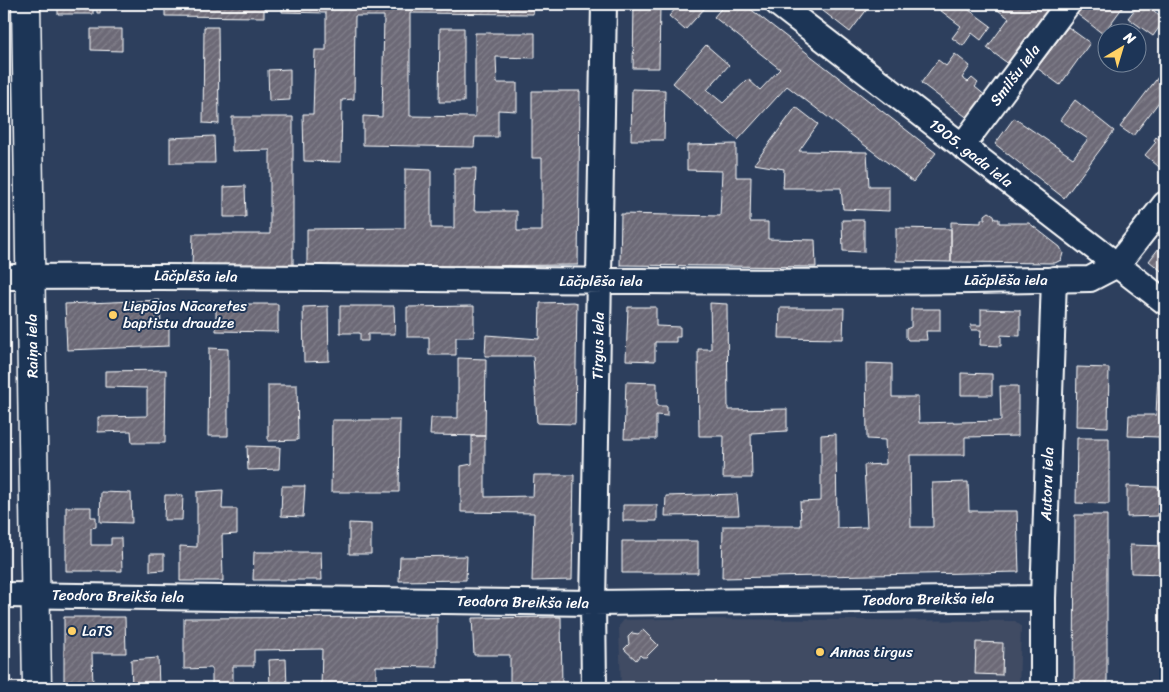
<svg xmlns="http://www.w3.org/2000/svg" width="1169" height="692" viewBox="0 0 1169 692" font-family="Sriracha,sans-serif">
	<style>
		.built { fill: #404c64 }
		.building { fill: url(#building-hatch); stroke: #fff }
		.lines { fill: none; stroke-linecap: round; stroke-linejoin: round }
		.minor-casing { stroke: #fff; stroke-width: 28 }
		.major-casing { stroke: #fff; stroke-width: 31 }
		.minor { stroke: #1d3557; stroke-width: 24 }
		.major { stroke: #1d3557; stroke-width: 28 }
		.poi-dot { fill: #ffd166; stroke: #1d3557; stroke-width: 2 }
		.labels { text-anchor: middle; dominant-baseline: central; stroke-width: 4; stroke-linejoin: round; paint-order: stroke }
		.street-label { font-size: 15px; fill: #fff; stroke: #1d3557 }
		.poi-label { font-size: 15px; fill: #fff; stroke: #1d3557; text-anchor: start }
	</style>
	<defs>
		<pattern id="building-hatch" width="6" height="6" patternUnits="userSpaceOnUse" patternTransform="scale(1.25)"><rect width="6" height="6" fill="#6c6976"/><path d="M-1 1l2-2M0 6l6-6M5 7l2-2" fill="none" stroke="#82808b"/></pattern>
	</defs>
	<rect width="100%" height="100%" fill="#2d3f5d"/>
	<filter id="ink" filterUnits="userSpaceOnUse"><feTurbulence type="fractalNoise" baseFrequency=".02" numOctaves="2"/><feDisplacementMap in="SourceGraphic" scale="10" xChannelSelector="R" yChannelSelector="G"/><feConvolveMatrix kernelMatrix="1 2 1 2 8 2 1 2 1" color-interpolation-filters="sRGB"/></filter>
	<g filter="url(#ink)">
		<!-- built -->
		<path class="built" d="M 662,619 L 1015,621 L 1021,626 L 1019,688 L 621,688 L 619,626 L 624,620 Z"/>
		<!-- building -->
		<path class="building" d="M 58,4 L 101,4 L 100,13 L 97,13 L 97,10 L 93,10 L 93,14 L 58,14 Z
			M 165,4 L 264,4 L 264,17 L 165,16 Z
			M 282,4 L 534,4 L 533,14 L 410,13 L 410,116 L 475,117 L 475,33 L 535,33 L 535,58 L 496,57 L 497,83 L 517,83 L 517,111 L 498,110 L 498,137 L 475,137 L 474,147 L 363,145 L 363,116 L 382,117 L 384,16 L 355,16 L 354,99 L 342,100 L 341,162 L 304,161 L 303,114 L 313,114 L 315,50 L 326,50 L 326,13 L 282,12 Z
			M 634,4 L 660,4 L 659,68 L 633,68 Z
			M 680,4 L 700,4 L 705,8 L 685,30 L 669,16 Z
			M 725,4 L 744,4 L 936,153 L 913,182 L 787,86 L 738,140 L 673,83 L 706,45 L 729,65 L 707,90 L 723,103 L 748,79 L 760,90 L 780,69 L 714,17 Z
			M 814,4 L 871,4 L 850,32 Z
			M 932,4 L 961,4 L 991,26 L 981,40 L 972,33 L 963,46 L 952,38 L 961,26 Z
			M 989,4 L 1045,4 L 1052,9 L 1010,65 L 987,48 L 1009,18 Z
			M 1085,4 L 1125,4 L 1103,34 L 1077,14 Z
			M 1139,4 L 1144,4 L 1165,19 L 1153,36 L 1128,18 Z
			M 204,27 L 218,27 L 219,124 L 203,123 Z
			M 1068,27 L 1090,43 L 1060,85 L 1037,68 Z
			M 440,28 L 464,28 L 464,102 L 439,102 Z
			M 91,29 L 122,29 L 122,51 L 91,50 Z
			M 955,54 L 970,66 L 962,78 L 968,82 L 972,78 L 978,83 L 975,87 L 986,96 L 969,119 L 921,83 L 938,60 L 946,66 Z
			M 1165,68 L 1165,94 L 1133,136 L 1120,127 Z
			M 290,69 L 290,100 L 269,101 L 268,70 Z
			M 632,89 L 665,90 L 664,140 L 631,140 Z
			M 532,91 L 580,91 L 578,265 L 307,267 L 307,229 L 405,228 L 405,169 L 431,170 L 431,228 L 454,228 L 454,168 L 476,168 L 474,211 L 517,211 L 517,231 L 542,231 L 542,158 L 532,158 Z
			M 1075,100 L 1114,131 L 1064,198 L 995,144 L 1014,118 L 1073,158 L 1088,139 L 1060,120 Z
			M 796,107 L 818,124 L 799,151 L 867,152 L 869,186 L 889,186 L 889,211 L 843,209 L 841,188 L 783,188 L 784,169 L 754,164 Z
			M 232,117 L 293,117 L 293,268 L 192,267 L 193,234 L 270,234 L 270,150 L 232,151 Z
			M 214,136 L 215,163 L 170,163 L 170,138 Z
			M 1156,137 L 1165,144 L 1165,172 L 1145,155 L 1156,142 L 1154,140 Z
			M 736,144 L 736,177 L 751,177 L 750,222 L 768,222 L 768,239 L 815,240 L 816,267 L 620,265 L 621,214 L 720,216 L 722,171 L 687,170 L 687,145 Z
			M 245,186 L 246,217 L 224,217 L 224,187 Z
			M 989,212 L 994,215 L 995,219 L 999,219 L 999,223 L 1029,223 L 1060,247 L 1063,253 L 1061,260 L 1055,263 L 951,262 L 951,222 L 981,223 L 981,219 L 985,219 L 985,215 Z
			M 842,220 L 864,220 L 864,252 L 843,251 Z
			M 896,228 L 951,229 L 951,262 L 896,261 Z
			M 1165,240 L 1165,274 L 1149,261 Z
			M 160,300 L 161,327 L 169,326 L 169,346 L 67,350 L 65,304 Z
			M 573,302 L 577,303 L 575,424 L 537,423 L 533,356 L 485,356 L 486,335 L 539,339 L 540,303 Z
			M 710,303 L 727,304 L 728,410 L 787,409 L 787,431 L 751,433 L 752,478 L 723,478 L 724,436 L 699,436 L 698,349 L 711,349 Z
			M 216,304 L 278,304 L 278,332 L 216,331 Z
			M 328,306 L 329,361 L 304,362 L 303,307 Z
			M 340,306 L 394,306 L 395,334 L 368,334 L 368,341 L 360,341 L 360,333 L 340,333 Z
			M 474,306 L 474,337 L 456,337 L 456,355 L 429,355 L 429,337 L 407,337 L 407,307 Z
			M 628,307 L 656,307 L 656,326 L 680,327 L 680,337 L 676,337 L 676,342 L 655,342 L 655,361 L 626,360 Z
			M 780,308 L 844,308 L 843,339 L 779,338 Z
			M 911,309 L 940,309 L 940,331 L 926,331 L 927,340 L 908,340 L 906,337 L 906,329 L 911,327 Z
			M 981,309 L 1020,310 L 1020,336 L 1001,335 L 1001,346 L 980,345 L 981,330 L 971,330 L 971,325 L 981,325 Z
			M 209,348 L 228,349 L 228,436 L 208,436 Z
			M 458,358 L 486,359 L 485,436 L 430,435 L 431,418 L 458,418 Z
			M 866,363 L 892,364 L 892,397 L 918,397 L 919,423 L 1001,421 L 1000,386 L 1018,386 L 1018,436 L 965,437 L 965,455 L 910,455 L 911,527 L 933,527 L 932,483 L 968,482 L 969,511 L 1017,511 L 1019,572 L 722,578 L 723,526 L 801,526 L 800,502 L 821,501 L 821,435 L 836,434 L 837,528 L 867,527 L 864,465 L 886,464 L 885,440 L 867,439 Z
			M 1077,367 L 1109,368 L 1108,427 L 1076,426 Z
			M 4,370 L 7,507 L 4,507 Z
			M 166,370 L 165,443 L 132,443 L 131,431 L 98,432 L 98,417 L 147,416 L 147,388 L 105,387 L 105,371 Z
			M 961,373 L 992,374 L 992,395 L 961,395 Z
			M 1158,373 L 1165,373 L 1165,465 L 1159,465 L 1159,437 L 1128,436 L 1129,415 L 1156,415 Z
			M 626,382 L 657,383 L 657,406 L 667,406 L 667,416 L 656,415 L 656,439 L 624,439 Z
			M 268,385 L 297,385 L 298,440 L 268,441 Z
			M 332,420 L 400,420 L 399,492 L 331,492 Z
			M 472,436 L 485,436 L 485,497 L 533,496 L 534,475 L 574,475 L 572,580 L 532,581 L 534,513 L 461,512 L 461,466 L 472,464 Z
			M 1077,438 L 1109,438 L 1109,504 L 1076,503 Z
			M 247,446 L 280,447 L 279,469 L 248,470 Z
			M 282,486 L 305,486 L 303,517 L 281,516 Z
			M 1127,486 L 1159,487 L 1158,516 L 1127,517 Z
			M 223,490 L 222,509 L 237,509 L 237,534 L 222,535 L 223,581 L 180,581 L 180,546 L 197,547 L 197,492 Z
			M 101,492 L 131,493 L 132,523 L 100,522 Z
			M 737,494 L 739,515 L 665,516 L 666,496 Z
			M 165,495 L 183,495 L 182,520 L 164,520 Z
			M 623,505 L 657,505 L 657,521 L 623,521 Z
			M 66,507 L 91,507 L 91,517 L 96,517 L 96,527 L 91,528 L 91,545 L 111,545 L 111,538 L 121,538 L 122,571 L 66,571 Z
			M 1075,515 L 1107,515 L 1107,688 L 1074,688 Z
			M 349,523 L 371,524 L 371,554 L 349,554 Z
			M 622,541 L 698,541 L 698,573 L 622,573 Z
			M 1130,545 L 1165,546 L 1165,574 L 1131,573 Z
			M 254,552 L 321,552 L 322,580 L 253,580 Z
			M 150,554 L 164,554 L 164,570 L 150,571 Z
			M 467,556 L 466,580 L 399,581 L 400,557 Z
			M 64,617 L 125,617 L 126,653 L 92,653 L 93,688 L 64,688 Z
			M 437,617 L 437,667 L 376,666 L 376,688 L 321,688 L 322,649 L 254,650 L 254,666 L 233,666 L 233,688 L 212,688 L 212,668 L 184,669 L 184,618 Z
			M 561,617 L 562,688 L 510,688 L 510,655 L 474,655 L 472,618 Z
			M 643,630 L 658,645 L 646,657 L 642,657 L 640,655 L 636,660 L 624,649 L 629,644 L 628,637 L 632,633 L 638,634 Z
			M 976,642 L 1003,643 L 1002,675 L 975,674 Z
			M 158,658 L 159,688 L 132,688 L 131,660 Z
			M 286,659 L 287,688 L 270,688 L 269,660 Z
			M 1165,668 L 1165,684 L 1161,683 Z
			M 496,681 L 497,688 L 455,688 L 455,682 Z
			M 1161,683 L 1165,684 L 1165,688 L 1155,688 Z"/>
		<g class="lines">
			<!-- minor casing -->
			<g class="minor-casing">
				<path id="minor" d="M 778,4 L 1165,302
					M 962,146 L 1068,4
					M 4,277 C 366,275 728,287 1090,279 L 1117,265 L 1165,204
					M 4,595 L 593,603 L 1043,598
					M 594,688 L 593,603 L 604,4
					M 1043,688 L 1043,598 L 1054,279"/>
			</g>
			<!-- major casing -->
			<g class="major-casing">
				<path id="major" d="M 26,4 L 37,688"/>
			</g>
			<!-- minor -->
			<use href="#minor" class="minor"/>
			<!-- major -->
			<use href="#major" class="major"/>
		</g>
	</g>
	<!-- markers -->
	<g class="poi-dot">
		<circle cx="113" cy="315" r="5"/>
		<circle cx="72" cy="631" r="5"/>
		<circle cx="820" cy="652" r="5"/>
	</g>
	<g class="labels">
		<!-- street labels -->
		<g class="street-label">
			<text transform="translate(1015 75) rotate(-53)">Smilšu iela</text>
			<text transform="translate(971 153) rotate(38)">1905. gada iela</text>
			<text transform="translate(196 276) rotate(1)">Lāčplēša iela</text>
			<text x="1006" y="280">Lāčplēša iela</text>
			<text x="601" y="281">Lāčplēša iela</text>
			<text transform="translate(32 346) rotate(-91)">Raiņa iela</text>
			<text transform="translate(598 346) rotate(-89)">Tirgus iela</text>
			<text transform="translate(1047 484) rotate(-88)">Autoru iela</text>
			<text transform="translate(118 596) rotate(1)">Teodora Breikša iela</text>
			<text transform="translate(928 599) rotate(-1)">Teodora Breikša iela</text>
			<text transform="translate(523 602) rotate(1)">Teodora Breikša iela</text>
		</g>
		<!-- poi labels -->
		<g class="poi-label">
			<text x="123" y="306">Liepājas Nācaretes<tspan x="123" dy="17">baptistu draudze</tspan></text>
			<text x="82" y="631">LaTS</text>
			<text x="830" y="652">Annas tirgus</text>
		</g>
	</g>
	<!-- margin -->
	<rect width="1169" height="692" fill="none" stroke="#1d3557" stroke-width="20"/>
	<rect x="10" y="10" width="1149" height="672" fill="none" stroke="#fff" stroke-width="2" filter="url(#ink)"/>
	<!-- north arrow -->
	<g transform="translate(1122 48) rotate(38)"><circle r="24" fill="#1d3557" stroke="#77869a"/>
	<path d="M0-4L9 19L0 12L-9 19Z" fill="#ffd166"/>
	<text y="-8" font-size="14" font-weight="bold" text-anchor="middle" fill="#ffffff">N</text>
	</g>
</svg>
